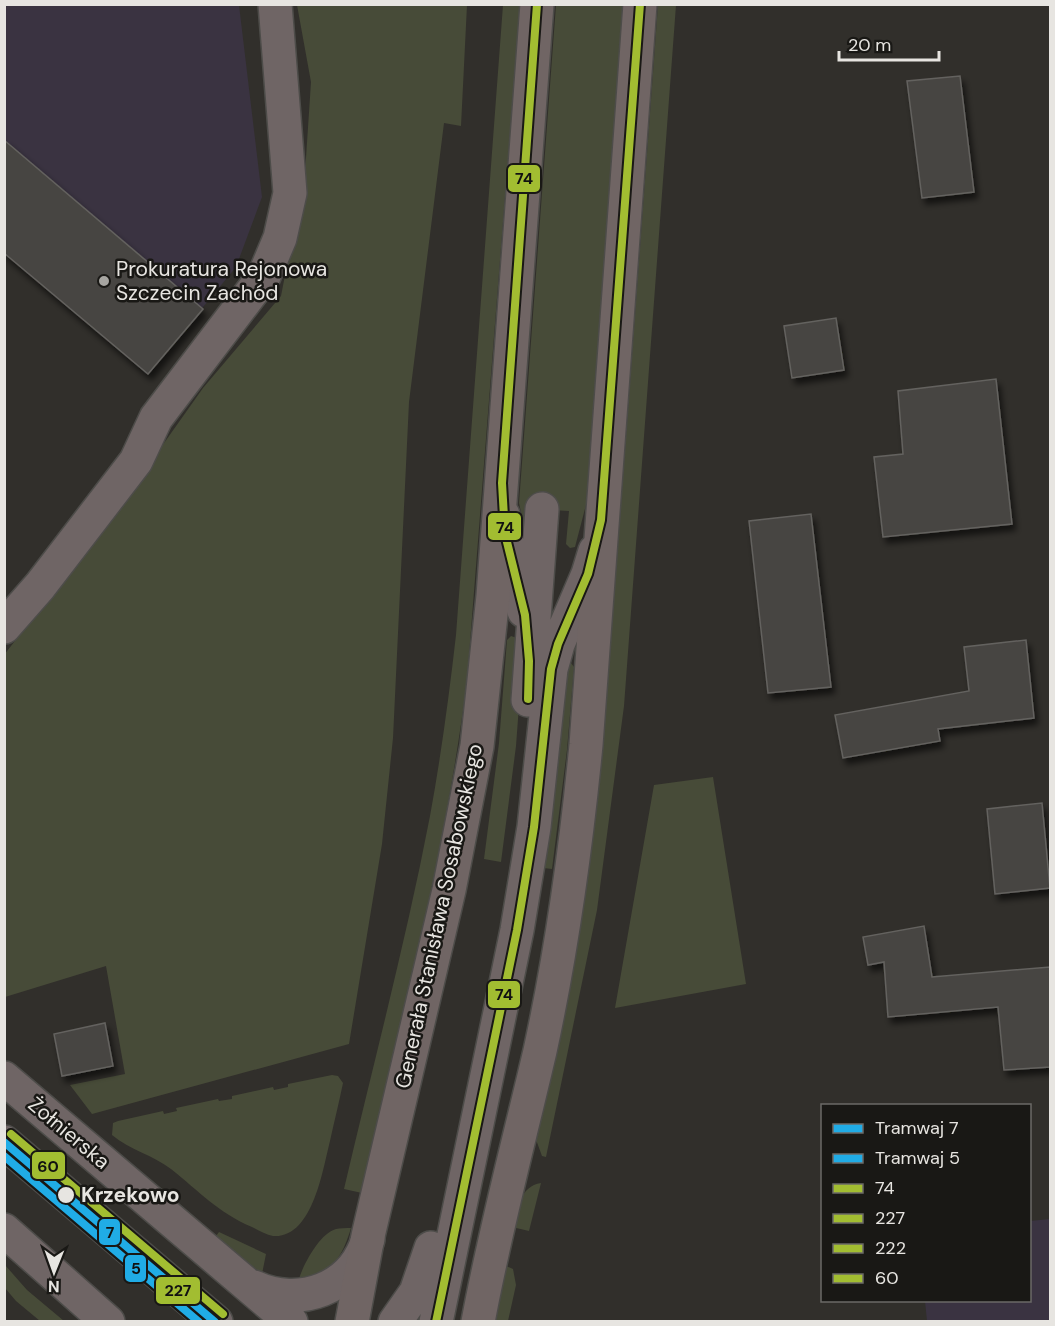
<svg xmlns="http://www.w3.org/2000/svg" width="1055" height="1326" viewBox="0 0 1055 1326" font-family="'DM Sans',sans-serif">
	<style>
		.commercial { fill: #3a3341 }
		.green { fill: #474b38 }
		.building { fill: #474542; stroke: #64625f; stroke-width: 1.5; filter: url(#shadow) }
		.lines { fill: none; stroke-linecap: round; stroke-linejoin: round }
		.minor-casing { stroke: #4d4c49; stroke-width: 36 }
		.major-casing { stroke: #4d4c49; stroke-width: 36 }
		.minor { stroke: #6f6565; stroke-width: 33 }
		.major { stroke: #706564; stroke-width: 33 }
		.bus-1-casing { stroke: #191815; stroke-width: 12 }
		.bus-2-casing { stroke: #191815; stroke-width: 12 }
		.bus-3-casing { stroke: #191815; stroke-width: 12 }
		.bus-4-casing { stroke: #191815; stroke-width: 12 }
		.bus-1 { stroke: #a2bd31; stroke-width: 8 }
		.bus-2 { stroke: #a2bd31; stroke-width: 8 }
		.bus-3 { stroke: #a2bd31; stroke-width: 8 }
		.bus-4 { stroke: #a2bd31; stroke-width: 8 }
		.tram-1-casing { stroke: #191815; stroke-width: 12 }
		.tram-2-casing { stroke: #191815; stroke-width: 12 }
		.tram-1 { stroke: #20ace6; stroke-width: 8 }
		.tram-2 { stroke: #20ace6; stroke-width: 8 }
		.poi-dot { fill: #a7a5a1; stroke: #191815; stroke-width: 2 }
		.stop-dot { fill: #e7e5e1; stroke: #191815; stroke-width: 2 }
		.labels { text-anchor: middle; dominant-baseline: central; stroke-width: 5; stroke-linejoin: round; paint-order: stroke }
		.poi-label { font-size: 21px; fill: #e7e5e1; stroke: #191815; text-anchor: start }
		.street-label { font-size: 21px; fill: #e7e5e1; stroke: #191815 }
		.stop-label { font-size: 21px; font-weight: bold; fill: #e7e5e1; stroke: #191815; text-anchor: start }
		.line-badge { stroke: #191815; stroke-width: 2 }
		.pale-badge-label { font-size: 16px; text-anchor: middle; font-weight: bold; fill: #111 }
	</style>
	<defs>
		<filter id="shadow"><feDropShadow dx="3.5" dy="6" stdDeviation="3" flood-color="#0009"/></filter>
	</defs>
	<rect width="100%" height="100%" fill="#312f2b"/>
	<!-- commercial -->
	<path class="commercial" d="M 5,5 L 239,5 L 262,197 L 236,267 L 148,374 L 5,253 Z
		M 1050,1219 L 1050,1321 L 927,1321 L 925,1301 L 1030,1300 L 1030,1221 Z"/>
	<!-- green -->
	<path class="green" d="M 297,5 L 467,5 L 461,126 L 444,123 L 409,402 L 393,738 L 382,844 L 349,1044 L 92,1114 L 70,1085 L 125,1074 L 106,966 L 5,997 L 4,655 L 118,508 L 203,388 L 281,296 L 305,173 L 311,82 Z
		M 503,5 L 520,5 L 467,681 C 445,854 401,1023 362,1193 L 344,1189 C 373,1065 406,941 430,816 C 441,756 449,696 456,635 Z
		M 556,5 L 623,5 L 586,505 L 575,547 L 570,548 L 566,544 L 569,511 L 535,509 L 525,531 L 519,503 Z
		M 658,5 L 676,5 L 624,706 L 597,910 L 546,1157 L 542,1156 L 535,1137 L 598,776 L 606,707 Z
		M 511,636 L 517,638 L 520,692 L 516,746 L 501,862 L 484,859 L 499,743 L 507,640 Z
		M 567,663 L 571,663 L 574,667 L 567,750 L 552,869 L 535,867 Z
		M 713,777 L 746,984 L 615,1008 L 654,785 Z
		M 332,1075 L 338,1076 L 343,1083 C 339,1103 334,1122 330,1141 C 323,1168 313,1239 273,1236 C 266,1235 259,1230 252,1227 C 217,1212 200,1192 171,1169 C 153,1155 130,1150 112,1135 L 113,1123 L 118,1121 L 163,1111 L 164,1114 L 177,1111 L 176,1108 L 218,1099 L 219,1101 L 232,1099 L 232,1096 L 273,1087 L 274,1090 L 288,1087 L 288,1084 Z
		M 541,1183 L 529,1231 L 512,1227 C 517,1210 520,1186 541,1183 Z
		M 351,1228 C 341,1261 332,1271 299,1279 C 303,1265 320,1233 336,1229 C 340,1228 346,1228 351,1228 Z
		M 219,1232 L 266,1254 L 262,1274 L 216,1236 Z
		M 5,1265 L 27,1290 L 64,1321 L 40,1321 L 16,1301 L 5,1288 Z
		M 504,1265 L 513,1269 L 516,1285 L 508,1321 L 495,1322 Z"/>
	<!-- building -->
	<path class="building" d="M 960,76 L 974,192 L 922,198 L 907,81 Z
		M 4,140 L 203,309 L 148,374 L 4,253 Z
		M 836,318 L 844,370 L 792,378 L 784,326 Z
		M 996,379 L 1012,524 L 883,537 L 874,457 L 903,454 L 898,391 Z
		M 811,514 L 831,687 L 768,693 L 749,521 Z
		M 1026,640 L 1034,718 L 938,729 L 940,741 L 843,758 L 835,715 L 969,691 L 964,647 Z
		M 1042,803 L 1050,888 L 995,894 L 987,809 Z
		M 924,926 L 932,977 L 1050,967 L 1050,1067 L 1004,1070 L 998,1007 L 888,1017 L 884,962 L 868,965 L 863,937 Z
		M 105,1023 L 113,1066 L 62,1076 L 54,1034 Z"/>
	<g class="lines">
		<!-- minor casing -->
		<g class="minor-casing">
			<path id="minor" d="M 503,515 L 505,534 L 524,611
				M 4,627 L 40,586 L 136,461 L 156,418 L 264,276 L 280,238 L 290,193 L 275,4
				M 528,700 L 542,509
				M 4,1078 L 291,1322
				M 4,1142 L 216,1322
				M 4,1230 L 108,1322
				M 254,1287 C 299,1308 353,1289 368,1239
				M 395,1322 L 416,1292 L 431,1248
				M 436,1322 L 517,930 L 534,827 L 551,669 L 558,644 L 588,574 L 595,551"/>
		</g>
		<!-- major casing -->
		<g class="major-casing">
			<path id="major" d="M 352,1322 L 368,1236 L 449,890 L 477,746 L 493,596 L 537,4
				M 478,1322 C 495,1230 519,1141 540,1051 C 562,950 576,848 586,745 L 640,4"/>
		</g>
		<!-- minor -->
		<use href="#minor" class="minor"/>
		<!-- major -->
		<use href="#major" class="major"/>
		<!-- bus-1 casing -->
		<g class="bus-1-casing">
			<path id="bus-1" d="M 528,699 L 529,661 L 525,615 L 505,534 L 502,483 L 537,4
				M 436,1322 L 517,930 L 534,827 L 551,669 L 558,644 L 588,574 L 601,520 L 640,4"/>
		</g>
		<!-- bus-2 casing -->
		<g class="bus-2-casing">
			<path id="bus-2" d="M 4,1142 L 215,1322"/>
		</g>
		<!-- bus-3 casing -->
		<g class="bus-3-casing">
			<path id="bus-3" d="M 4,1156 L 199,1322"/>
		</g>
		<!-- bus-4 casing -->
		<g class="bus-4-casing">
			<path id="bus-4" d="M 11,1134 L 223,1314"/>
		</g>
		<!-- bus-1 -->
		<use href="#bus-1" class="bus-1"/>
		<!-- bus-2 -->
		<use href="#bus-2" class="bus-2"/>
		<!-- bus-3 -->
		<use href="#bus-3" class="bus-3"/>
		<!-- bus-4 -->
		<use href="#bus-4" class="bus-4"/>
		<!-- tram-1 casing -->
		<g class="tram-1-casing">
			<path id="tram-1" d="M 4,1142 L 215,1322"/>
		</g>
		<!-- tram-2 casing -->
		<g class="tram-2-casing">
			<path id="tram-2" d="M 4,1156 L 199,1322"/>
		</g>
		<!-- tram-1 -->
		<use href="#tram-1" class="tram-1"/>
		<!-- tram-2 -->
		<use href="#tram-2" class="tram-2"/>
	</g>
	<!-- markers -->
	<circle class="poi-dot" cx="104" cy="281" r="6"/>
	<circle class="stop-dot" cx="66" cy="1195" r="9"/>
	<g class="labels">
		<!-- poi labels -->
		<g class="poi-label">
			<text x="116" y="269">Prokuratura Rejonowa<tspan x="116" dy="24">Szczecin Zachód</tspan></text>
		</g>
		<!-- street labels -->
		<g class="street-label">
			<text transform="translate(439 916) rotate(-78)">Generała Stanisława Sosabowskiego</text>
			<text transform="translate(69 1133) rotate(40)">Żołnierska</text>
		</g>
		<!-- stop labels -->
		<g class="stop-label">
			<text x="81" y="1195">Krzekowo</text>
		</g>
	</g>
	<g class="line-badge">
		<rect x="507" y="164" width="34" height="29" rx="6" fill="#a2bd31"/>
		<rect x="487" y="512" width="35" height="29" rx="6" fill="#a2bd31"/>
		<rect x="487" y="980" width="34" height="29" rx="6" fill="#a2bd31"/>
		<rect x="31" y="1151" width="35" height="29" rx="6" fill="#a2bd31"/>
		<rect x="98" y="1218" width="23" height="28" rx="6" fill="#20ace6"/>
		<rect x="124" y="1254" width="23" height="29" rx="6" fill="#20ace6"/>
		<rect x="155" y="1276" width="46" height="29" rx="6" fill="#a2bd31"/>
	</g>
	<g class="pale-badge-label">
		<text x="524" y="184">74</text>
		<text x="505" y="533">74</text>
		<text x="504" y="1000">74</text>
		<text x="48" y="1172">60</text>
		<text x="110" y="1238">7</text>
		<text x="136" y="1274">5</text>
		<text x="178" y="1296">227</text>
	</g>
	<!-- border -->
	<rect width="1055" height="1326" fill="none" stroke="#e7e5e1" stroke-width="12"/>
	<!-- legend -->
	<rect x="821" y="1104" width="210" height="198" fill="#191815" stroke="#6b6a67" stroke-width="1.5"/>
	<rect x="833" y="1124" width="30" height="9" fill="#20ace6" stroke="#6b6a67" stroke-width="1.5"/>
	<text x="875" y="1134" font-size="18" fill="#e7e5e1">Tramwaj 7</text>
	<rect x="833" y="1154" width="30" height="9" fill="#20ace6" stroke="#6b6a67" stroke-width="1.5"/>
	<text x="875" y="1164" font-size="18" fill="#e7e5e1">Tramwaj 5</text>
	<rect x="833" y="1184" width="30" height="9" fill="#a2bd31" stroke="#6b6a67" stroke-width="1.5"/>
	<text x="875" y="1194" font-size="18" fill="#e7e5e1">74</text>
	<rect x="833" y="1214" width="30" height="9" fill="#a2bd31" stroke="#6b6a67" stroke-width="1.5"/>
	<text x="875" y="1224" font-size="18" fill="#e7e5e1">227</text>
	<rect x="833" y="1244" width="30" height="9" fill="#a2bd31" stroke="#6b6a67" stroke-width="1.5"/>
	<text x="875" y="1254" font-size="18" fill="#e7e5e1">222</text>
	<rect x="833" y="1274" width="30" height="9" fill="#a2bd31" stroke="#6b6a67" stroke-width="1.5"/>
	<text x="875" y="1284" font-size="18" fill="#e7e5e1">60</text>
	<!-- north arrow -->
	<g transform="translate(54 1272) rotate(181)" stroke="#191815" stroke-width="4.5" paint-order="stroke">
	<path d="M0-4.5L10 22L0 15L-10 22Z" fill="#e7e5e1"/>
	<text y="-9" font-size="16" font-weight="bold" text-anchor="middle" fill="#e7e5e1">N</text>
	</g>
	<!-- scale -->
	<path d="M839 51v9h100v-9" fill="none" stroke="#e7e5e1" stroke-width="3"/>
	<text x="848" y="51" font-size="18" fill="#e7e5e1" stroke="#191815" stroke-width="4.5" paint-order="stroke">20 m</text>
</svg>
